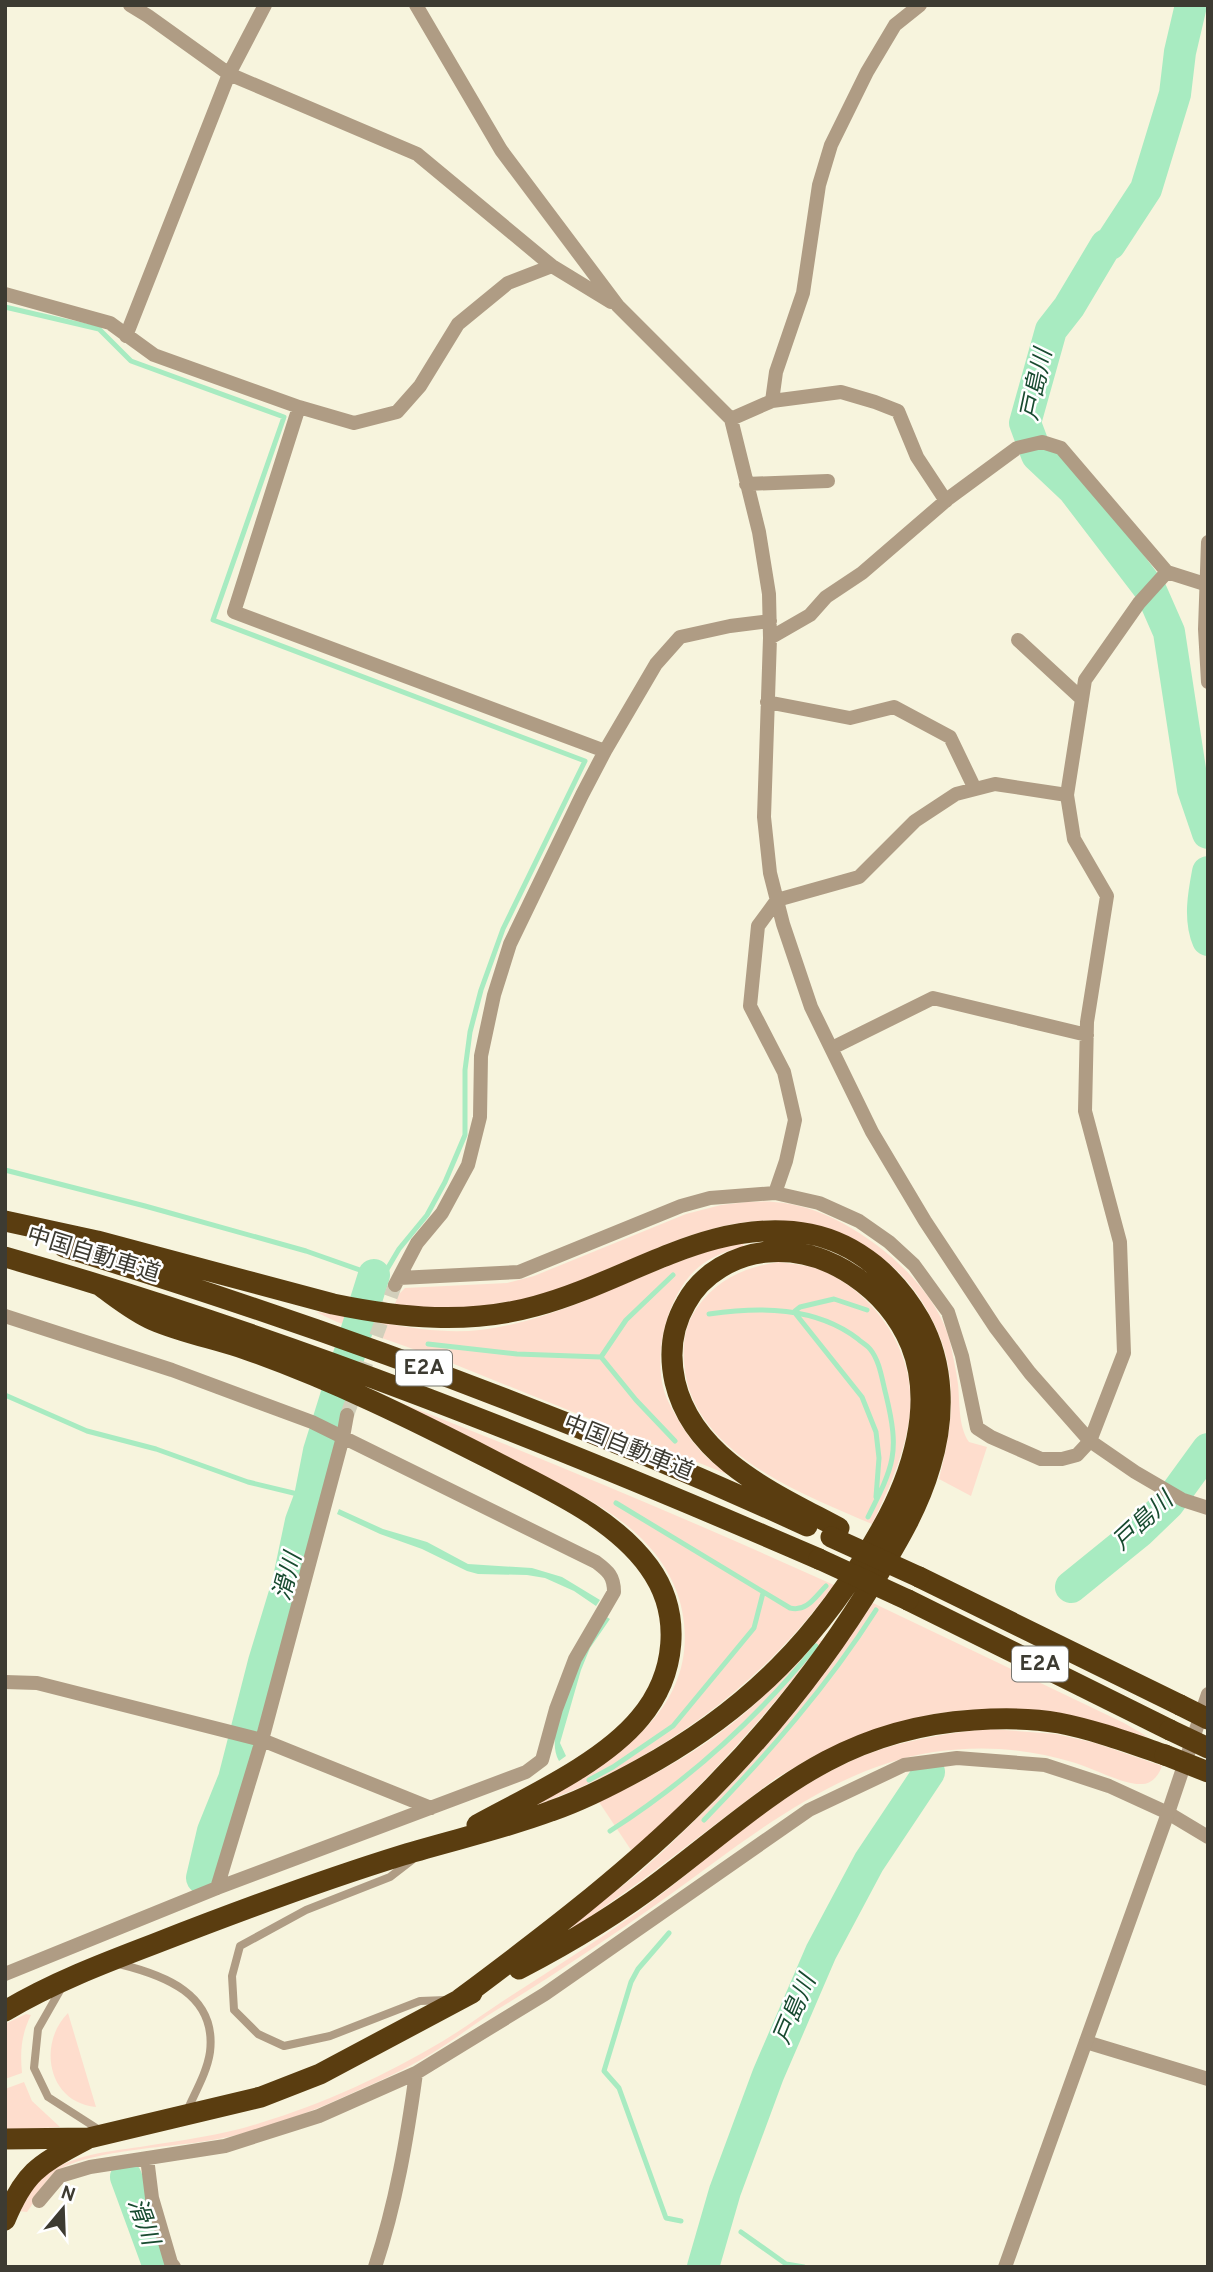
<svg xmlns="http://www.w3.org/2000/svg" width="1213" height="2272" viewBox="0 0 1213 2272" font-family="Overpass,'Noto Sans JP',sans-serif">
	<style>
		.green { fill: #feddcd }
		.water { fill: #a8ebc1 }
		.lines { fill: none; stroke-linecap: round; stroke-linejoin: round }
		.stream { stroke: #a8ebc1; stroke-width: 5 }
		.river { stroke: #a8ebc1; stroke-width: 32 }
		.minor-tunnel { stroke: #d2cfbb; stroke-width: 14; stroke-dasharray: 14 7; stroke-linecap: butt }
		.service { stroke: #af9c84; stroke-width: 8 }
		.minor { stroke: #af9c84; stroke-width: 14 }
		.tertiary { stroke: #af9c84; stroke-width: 14 }
		.motorway { stroke: #5a3d10; stroke-width: 21 }
		.motorway-bridge { stroke: #5a3d10; stroke-width: 21 }
		.labels { text-anchor: middle; dominant-baseline: central; stroke-width: 5; stroke-linejoin: round; paint-order: stroke }
		.shield { fill: #fff; stroke: #777670; stroke-width: 2 }
		.shield-label { font-size: 21px; font-weight: bold; fill: #3d3b32 }
		.street-label { font-size: 23px; fill: #3d3b32; stroke: #fff }
		.water-label { font-size: 24px; font-style: italic; fill: #184b30; stroke: #fff }
	</style>
	<rect width="100%" height="100%" fill="#f7f4dd"/>
	<!-- green -->
	<path class="green" d="M 747,1202 C 756,1202 765,1201 774,1202 C 841,1205 934,1276 950,1342 C 953,1356 956,1370 958,1384 C 960,1403 958,1426 969,1442 L 987,1447 L 971,1496 L 939,1479 C 956,1411 960,1359 919,1297 C 901,1270 876,1250 847,1237 C 735,1186 640,1266 535,1297 C 526,1300 515,1301 504,1302 C 489,1305 473,1309 457,1309 C 436,1309 415,1307 394,1306 L 399,1294 L 405,1288 L 507,1283 L 534,1276 L 686,1214 L 721,1205 Z
		M 743,1242 L 744,1247 C 730,1249 716,1255 704,1263 C 667,1288 649,1361 668,1401 C 678,1422 694,1447 712,1462 C 719,1468 727,1472 734,1477 L 444,1360 L 337,1322 L 316,1312 C 370,1318 425,1336 480,1330 C 573,1319 652,1262 743,1242 Z
		M 779,1262 C 793,1264 808,1265 821,1270 C 875,1293 916,1352 910,1412 C 906,1452 889,1488 872,1524 C 802,1494 689,1452 684,1362 C 683,1347 684,1330 692,1316 C 710,1283 742,1267 779,1262 Z
		M 377,1394 C 532,1453 683,1517 834,1585 C 777,1662 714,1716 630,1763 C 594,1783 556,1797 518,1813 C 592,1773 695,1723 684,1623 C 681,1591 665,1562 642,1539 C 609,1506 562,1485 520,1465 C 473,1441 425,1418 377,1394 Z
		M 873,1603 L 1124,1723 L 1148,1737 L 1098,1724 L 1017,1709 L 965,1710 L 933,1714 L 859,1735 L 812,1757 L 776,1778 L 642,1880 L 577,1926 L 569,1928 C 591,1908 617,1891 640,1872 C 656,1858 672,1843 687,1828 C 758,1761 819,1684 873,1603 Z
		M 819,1639 L 822,1642 C 788,1688 751,1730 713,1771 C 687,1798 661,1826 631,1850 L 599,1802 C 641,1782 684,1760 721,1732 C 758,1705 788,1672 819,1639 Z
		M 991,1729 L 1056,1734 L 1095,1743 L 1162,1766 C 1158,1777 1151,1785 1139,1784 C 1122,1784 1090,1767 1072,1762 C 1013,1744 947,1744 888,1763 C 805,1790 735,1848 664,1899 C 606,1940 548,1979 487,2016 C 469,2028 452,2041 434,2052 C 407,2069 377,2082 348,2095 C 304,2115 255,2133 207,2141 C 170,2147 86,2151 57,2171 C 42,2181 37,2199 27,2212 L 19,2211 C 27,2195 35,2183 50,2172 C 77,2153 114,2151 146,2146 C 184,2140 223,2135 260,2123 C 323,2104 386,2075 443,2041 C 463,2029 483,2014 503,2001 C 548,1972 594,1943 638,1912 C 715,1856 790,1779 882,1749 C 918,1738 954,1732 991,1729 Z
		M 68,2013 L 96,2107 C 48,2103 37,2044 68,2013 Z
		M 26,2014 L 31,2015 C 21,2035 20,2052 22,2073 L 5,2079 L 5,2024 Z
		M 24,2082 L 32,2101 L 60,2127 L 5,2130 L 5,2089 Z"/>
	<!-- water -->
	<path class="water" d="M 339,1509 L 383,1529 L 427,1542 L 468,1564 L 532,1568 L 562,1577 L 600,1600 L 596,1606 L 574,1591 L 545,1578 L 527,1575 L 478,1574 L 467,1571 L 422,1549 L 380,1534 L 337,1514 Z
		M 605,1616 L 610,1619 L 590,1648 L 581,1670 L 560,1743 L 566,1756 L 559,1761 C 540,1729 589,1646 605,1616 Z"/>
	<g class="lines">
		<!-- stream -->
		<path class="stream" d="M 5,307 L 99,329 L 131,361 L 284,417 L 213,620 L 585,761 L 503,929 L 481,990 L 470,1032 L 465,1070 L 465,1135 L 445,1182 L 427,1215 L 399,1249 L 386,1271 L 374,1275 L 306,1251 L 145,1206 L 5,1170
			M 795,1311 L 800,1307 L 834,1299 L 867,1310
			M 795,1313 L 862,1397 L 876,1432 L 879,1458 L 876,1497
			M 709,1314 C 759,1307 815,1306 858,1339 C 861,1342 867,1345 870,1349 C 880,1361 882,1380 886,1395 C 900,1453 894,1465 868,1517
			M 428,1344 L 517,1354 L 601,1357 L 636,1400 L 675,1441
			M 601,1357 L 626,1320 L 673,1275
			M 5,1395 L 87,1431 L 156,1449 L 248,1482 L 310,1497
			M 616,1503 L 790,1608 C 807,1612 815,1597 826,1586
			M 589,1780 L 613,1767 L 673,1726 L 754,1628 L 763,1593
			M 704,1820 C 767,1755 827,1687 876,1610
			M 610,1831 C 688,1781 758,1717 816,1646
			M 669,1933 L 638,1969 L 631,1982 L 604,2071 L 619,2088 L 666,2218 L 681,2221
			M 741,2232 L 786,2264 L 804,2267"/>
		<!-- river -->
		<path class="river" d="M 1191,5 L 1180,52 L 1175,94 L 1146,189 L 1110,244 L 1106,245 L 1069,307 L 1051,330 L 1025,423 L 1037,455 L 1073,489 L 1151,591 L 1169,632 L 1193,789 L 1208,833
			M 1208,872 C 1204,893 1199,919 1208,940
			M 1071,1587 L 1140,1531 L 1168,1504 L 1208,1449
			M 202,1878 L 213,1831 L 234,1779 L 264,1662 L 288,1583 L 301,1521 L 310,1497 L 319,1451 L 374,1275
			M 126,2177 L 159,2267
			M 703,2267 L 725,2191 L 768,2075 L 821,1952 L 869,1862 L 929,1772"/>
		<!-- minor-tunnel -->
		<path class="minor-tunnel" d="M 347,1415 L 395,1285"/>
		<!-- service -->
		<path class="service" d="M 412,1860 L 390,1877 L 306,1910 L 240,1946 L 232,1976 L 234,2010 L 258,2034 L 284,2046 L 330,2036 L 420,2001 L 446,2000
			M 119,1964 C 164,1975 217,1994 210,2052 C 207,2073 194,2094 186,2113
			M 62,1987 L 38,2029 L 34,2068 L 48,2097 L 101,2131"/>
		<!-- minor -->
		<path class="minor" d="M 130,5 L 148,16 L 229,74 L 417,154 L 552,266 L 611,302
			M 416,5 L 501,150 L 618,306 L 731,419 L 759,532 L 769,594 L 770,638 L 764,817 L 770,873 L 783,924 L 811,1007 L 872,1132 L 925,1221 L 995,1327 L 1030,1373 L 1090,1441 L 1135,1472 L 1183,1500 L 1208,1508
			M 5,294 L 110,323 L 154,355 L 299,407 L 234,612 L 605,751
			M 126,336 L 229,74 L 265,5
			M 772,401 L 841,392 L 875,402 L 898,411 L 917,457 L 946,501
			M 299,407 L 354,423 L 397,412 L 420,386 L 458,324 L 508,283 L 552,266
			M 731,419 L 772,401 L 776,372 L 803,293 L 819,185 L 831,145 L 867,72 L 895,25 L 920,5
			M 746,484 L 828,481
			M 770,638 L 810,615 L 826,597 L 862,573 L 949,498 L 1017,448 L 1042,442 L 1061,448 L 1167,572 L 1208,585
			M 1018,640 L 1082,699
			M 767,702 L 850,718 L 894,707 L 950,737 L 975,789
			M 832,1048 L 933,998 L 1087,1035
			M 775,1193 L 786,1161 L 795,1120 L 784,1072 L 750,1006 L 758,926 L 777,900 L 859,877 L 915,821 L 956,794 L 995,784 L 1067,795
			M 399,1278 L 519,1272 L 681,1206 L 710,1198 L 775,1193 L 819,1203 L 859,1221 L 889,1242 L 914,1265 L 948,1312 L 962,1356 L 977,1428 L 991,1437 L 1041,1459 L 1062,1459 L 1077,1455 L 1090,1441 L 1124,1353 L 1120,1242 L 1085,1111 L 1087,1022 L 1107,896 L 1074,839 L 1067,795 L 1085,680 L 1139,603 L 1167,572
			M 395,1285 L 417,1243 L 442,1213 L 468,1165 L 480,1117 L 481,1056 L 494,995 L 510,944 L 582,795 L 605,751 L 656,664 L 680,637 L 730,626 L 770,621
			M 5,1316 L 172,1370 L 312,1422 L 596,1562 C 608,1571 614,1576 614,1592 L 575,1659 L 556,1709 L 542,1760 L 526,1772 L 217,1888 L 5,1974
			M 5,1682 L 37,1683 L 262,1740 L 431,1808
			M 217,1888 L 262,1740 L 343,1437 L 347,1415
			M 1086,2042 L 1208,2079
			M 147,2158 L 152,2198 L 171,2263 L 174,2267
			M 39,2201 L 60,2176 L 90,2167 L 225,2146 L 319,2116 L 416,2073 L 545,1994 L 809,1810 L 904,1765 L 957,1758 L 1045,1765 L 1109,1786 L 1168,1813 L 1208,1837
			M 375,2267 C 396,2203 407,2139 416,2073"/>
		<!-- tertiary -->
		<path class="tertiary" d="M 1208,542 L 1205,629 L 1208,682
			M 1005,2267 L 1168,1813 L 1208,1694"/>
		<!-- motorway -->
		<path class="motorway" d="M 5,1221 L 97,1241 L 333,1304 C 401,1318 468,1325 536,1306 C 627,1282 712,1215 810,1234 C 859,1244 896,1278 920,1320 C 945,1365 945,1419 930,1467 C 919,1506 898,1541 877,1576 C 825,1662 761,1742 688,1812 C 617,1881 539,1940 460,1999
			M 64,1247 C 317,1325 567,1415 807,1526
			M 5,1257 C 284,1336 553,1444 819,1559
			M 99,1285 C 116,1297 134,1312 153,1320 C 183,1333 217,1339 248,1350 C 333,1380 414,1420 494,1461 C 547,1489 613,1517 649,1567 C 683,1614 676,1675 640,1718 C 603,1763 528,1797 477,1825
			M 919,1577 L 1180,1705
			M 908,1600 L 1170,1730
			M 519,1969 C 569,1943 619,1913 663,1879 C 767,1800 835,1729 974,1720 C 1002,1718 1031,1718 1059,1723 C 1095,1730 1130,1743 1165,1755
			M 5,2011 C 52,1983 104,1963 154,1944 C 236,1912 319,1881 403,1855 C 452,1840 503,1829 551,1811 C 583,1800 612,1785 641,1769 C 749,1710 822,1635 882,1528 C 912,1475 935,1405 911,1345 C 888,1290 829,1247 768,1252 C 735,1255 702,1273 686,1303 C 672,1327 669,1355 675,1382 C 693,1459 776,1494 839,1528
			M 5,2139 L 89,2138 L 261,2097 L 320,2074 L 472,1993
			M 5,2220 C 26,2169 41,2164 87,2139"/>
		<!-- motorway-bridge -->
		<path class="motorway-bridge" d="M 831,1537 L 919,1577
			M 819,1559 L 908,1600
			M 1180,1705 L 1208,1719
			M 1170,1730 L 1208,1748
			M 1165,1755 L 1208,1772"/>
	</g>
	<g class="labels">
		<!-- shield labels -->
		<g class="shield">
			<rect x="396" y="1350.5" width="56" height="35" rx="5"/>
			<rect x="1012" y="1646.5" width="56" height="35" rx="5"/>
		</g>
		<g class="shield-label">
			<text x="424" y="1368">E2A</text>
			<text x="1040" y="1664">E2A</text>
		</g>
		<!-- street labels -->
		<g class="street-label">
			<text transform="translate(93 1256) rotate(17)">中国自動車道</text>
			<text transform="translate(628 1449) rotate(22)">中国自動車道</text>
		</g>
		<!-- water labels -->
		<g class="water-label">
			<text transform="translate(1038 385) rotate(-78)">戸島川</text>
			<text transform="translate(1144 1522) rotate(-43)">戸島川</text>
			<text transform="translate(289 1577) rotate(-75)">滑川</text>
			<text transform="translate(796 2010) rotate(-67)">戸島川</text>
			<text transform="translate(142 2222) rotate(70)">滑川</text>
		</g>
	</g>
	<!-- border -->
	<rect width="1213" height="2272" fill="none" stroke="#3d3b32" stroke-width="14"/>
	<!-- north arrow -->
	<g transform="translate(63 2209) rotate(19)" stroke="#ffffff" stroke-width="5" paint-order="stroke">
	<path d="M0-5L12 26L0 18L-12 26Z" fill="#3d3b32"/>
	<text y="-10" font-size="19" font-weight="bold" text-anchor="middle" fill="#3d3b32">N</text>
	</g>
</svg>
